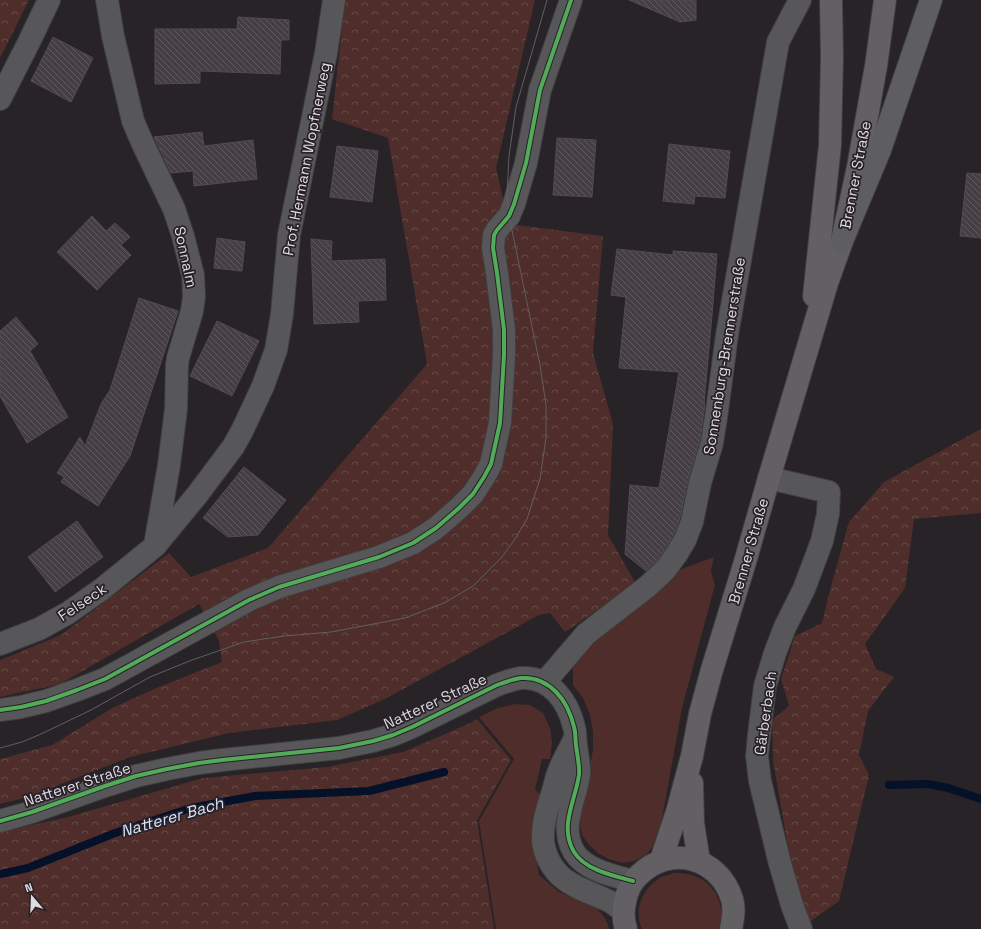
<svg xmlns="http://www.w3.org/2000/svg" width="981" height="929" viewBox="0 0 981 929" font-family="'Space Grotesk',sans-serif">
	<style>
		.grass { fill: #4e2d2a }
		.forest { fill: url(#forest-crowns) }
		.lines { fill: none; stroke-linecap: round; stroke-linejoin: round }
		.stream { stroke: #041129; stroke-width: 8 }
		.building { fill: url(#building-back-hatch); stroke: #504c4f }
		.minor-casing { stroke: #403e40; stroke-width: 24 }
		.major-casing { stroke: #403e40; stroke-width: 24 }
		.highway-casing { stroke: #403e40; stroke-width: 24 }
		.minor { stroke: #575759; stroke-width: 22 }
		.major { stroke: #626063; stroke-width: 22 }
		.highway { stroke: #5e5e60; stroke-width: 22 }
		.tram { stroke: #615f62; stroke-width: 1 }
		.cycleway-casing { stroke: #282129; stroke-width: 6 }
		.cycleway { stroke: #51ab58; stroke-width: 4 }
		.labels { text-anchor: middle; dominant-baseline: central; stroke-width: 3.5; stroke-linejoin: round; paint-order: stroke }
		.street-label { font-size: 15px; fill: #dfdbe0; stroke: #282129 }
		.water-label { font-size: 16px; font-style: italic; fill: #d4e3fa; stroke: #282129 }
	</style>
	<defs>
		<pattern id="forest-crowns" width="20" height="18" patternUnits="userSpaceOnUse"><rect width="20" height="18" fill="#4e2d2a"/><path d="M2 6a3 3 0 1 1 6 0M12 15a3 3 0 1 1 6 0" fill="none" stroke="#674b49"/></pattern>
		<pattern id="building-back-hatch" width="6" height="6" patternUnits="userSpaceOnUse"><rect width="6" height="6" fill="#453e42"/><path d="M-1 5l2 2M0 0l6 6M5-1l2 2" fill="none" stroke="#5f595d"/></pattern>
	</defs>
	<rect width="100%" height="100%" fill="#272327"/>
	<!-- grass -->
	<path class="grass" d="M 714,557 L 711,571 L 715,585 L 682,708 L 661,825 L 654,845 L 646,855 L 635,861 L 622,863 L 608,859 L 598,853 L 589,845 L 582,835 L 579,822 L 593,750 L 593,732 L 590,715 L 583,698 L 573,685 L 573,667 L 577,655 L 671,573 Z
		M 515,704 L 530,705 L 543,713 L 550,728 L 552,742 L 550,759 L 542,759 L 535,790 L 540,794 L 531,830 L 539,875 L 559,892 L 596,908 L 603,915 L 608,924 L 609,929 L 496,929 L 479,821 L 514,759 L 479,717 L 498,708 Z
		M 673,873 C 681,873 689,873 697,877 C 713,883 724,903 721,920 C 721,923 719,926 718,929 L 642,929 C 633,911 643,887 661,877 C 664,876 669,875 673,873 Z"/>
	<!-- forest -->
	<path class="forest" d="M 0,0 L 29,0 L 0,58 Z
		M 345,0 L 535,0 L 496,168 L 509,224 L 603,236 L 593,353 L 613,424 L 608,535 L 636,584 L 565,632 L 550,613 L 539,615 L 385,699 L 337,720 L 229,733 L 130,757 L 28,797 L 0,804 L 0,759 L 52,745 L 114,707 L 154,689 L 222,662 L 219,641 L 199,604 L 60,684 L 0,697 L 0,660 L 61,635 L 169,553 L 191,577 L 268,548 L 427,364 L 388,138 L 332,119 Z
		M 981,429 L 981,513 L 914,519 L 905,588 L 865,644 L 876,669 L 894,677 L 868,711 L 859,755 L 869,775 L 839,901 L 808,923 L 793,875 L 773,761 L 772,720 L 789,706 L 781,679 L 795,636 L 822,623 L 830,590 L 849,522 L 884,482 Z
		M 477,719 L 511,760 L 477,820 L 494,929 L 0,929 L 0,832 L 68,817 L 203,778 L 327,767 L 403,752 L 468,724 Z"/>
	<g class="lines">
		<!-- stream -->
		<path class="stream" d="M 889,785 L 928,784 L 948,788 L 981,799
			M 0,874 L 28,868 L 115,833 L 191,808 L 255,796 L 369,791 L 444,772"/>
	</g>
	<!-- building -->
	<path class="building" d="M 629,0 L 696,0 L 696,20 L 680,22 Z
		M 238,17 L 289,20 L 289,40 L 281,40 L 280,74 L 200,71 L 200,83 L 155,84 L 155,29 L 237,29 Z
		M 53,37 L 93,58 L 71,102 L 31,81 Z
		M 202,132 L 204,146 L 253,140 L 257,179 L 194,186 L 193,171 L 171,173 L 154,137 Z
		M 557,138 L 596,140 L 592,197 L 553,195 Z
		M 669,144 L 730,151 L 725,198 L 695,196 L 694,204 L 663,201 Z
		M 337,146 L 378,151 L 372,202 L 330,197 Z
		M 967,173 L 981,174 L 981,238 L 960,236 Z
		M 92,216 L 106,231 L 115,223 L 130,237 L 121,245 L 131,255 L 97,290 L 57,252 Z
		M 217,238 L 245,242 L 242,271 L 214,268 Z
		M 311,239 L 332,241 L 331,261 L 385,259 L 386,300 L 358,301 L 359,322 L 314,324 Z
		M 617,249 L 673,255 L 673,251 L 717,254 L 712,315 L 704,404 L 705,404 L 700,440 L 688,480 L 680,518 L 674,534 L 666,548 L 656,562 L 646,571 L 625,554 L 630,485 L 659,488 L 679,372 L 619,368 L 626,297 L 611,295 Z
		M 139,298 L 178,311 L 130,456 L 98,506 L 61,482 L 64,477 L 57,473 L 80,437 L 85,446 L 101,404 L 110,390 Z
		M 16,317 L 38,344 L 30,351 L 68,417 L 27,443 L 0,396 L 0,331 Z
		M 217,321 L 259,341 L 232,396 L 190,376 Z
		M 244,467 L 286,500 L 258,535 L 228,537 L 203,518 Z
		M 77,521 L 103,557 L 55,592 L 28,557 Z"/>
	<g class="lines">
		<!-- minor casing -->
		<g class="minor-casing">
			<path id="minor" d="M 107,0 L 113,36 L 133,121 L 142,142 L 174,209 L 183,236 L 193,275 L 194,297 L 192,311 L 178,358 L 177,365 L 176,409 L 169,465 L 155,545
				M 0,99 L 29,42 L 49,0
				M 769,478 L 829,492 L 828,514 L 822,541 L 804,589 L 785,627 L 775,653 L 765,686 L 759,735 L 757,756 L 760,781 L 780,864 L 792,905 L 801,929
				M 0,644 L 39,629 L 68,613 L 102,589 L 155,546 L 197,495 L 233,447 L 242,431 L 263,386 L 276,350 L 282,314 L 289,235 L 326,53 L 334,0
				M 544,683 L 586,634 L 648,586 L 665,570 L 676,555 L 685,540 L 692,522 L 700,483 L 712,443 L 717,411 L 727,335 L 778,42 L 800,0
				M 0,710 L 21,707 L 46,701 L 77,690 L 105,679 L 249,600 L 279,587 L 379,557 L 413,543 L 436,528 L 459,508 L 473,494 L 484,477 L 491,464 L 500,423 L 504,355 L 504,330 L 497,273 L 493,248 L 494,235 L 497,230 L 509,216 L 514,204 L 526,163 L 540,90 L 571,0
				M 575,738 C 570,749 563,760 559,771 C 556,777 555,785 553,791 C 548,807 542,823 543,840 C 544,854 552,870 564,879 C 578,890 595,894 611,902 C 615,905 619,908 623,911
				M 0,821 L 32,812 L 105,786 L 136,776 L 167,769 L 199,763 L 222,760 L 339,748 L 373,741 L 393,735 L 412,727 L 497,685 C 505,682 513,679 521,678 C 550,676 568,701 574,727 C 576,733 575,739 576,745 C 577,754 580,767 579,775 C 575,802 559,826 574,852 C 585,870 614,876 633,881"/>
		</g>
		<!-- major casing -->
		<g class="major-casing">
			<path id="major" d="M 814,296 L 830,145 L 832,57 L 831,0
				M 692,783 L 693,823 L 699,861
				M 661,860 L 677,812 L 692,756 L 700,714 L 711,673 L 745,562 L 769,478 L 827,283 L 842,241 L 858,167 L 876,66 L 885,0
				M 626,929 C 623,920 623,911 625,902 C 627,891 631,882 639,875 C 670,844 719,857 732,899 C 735,908 733,919 731,929"/>
		</g>
		<!-- highway casing -->
		<g class="highway-casing">
			<path id="highway" d="M 842,241 L 880,150 L 931,0"/>
		</g>
		<!-- minor -->
		<use href="#minor" class="minor"/>
		<!-- major -->
		<use href="#major" class="major"/>
		<!-- highway -->
		<use href="#highway" class="highway"/>
		<!-- tram -->
		<path class="tram" d="M 0,748 L 22,742 L 41,734 L 91,710 L 150,677 L 192,660 L 244,642 L 284,636 L 331,632 L 405,618 L 444,603 L 473,586 L 502,557 L 515,539 L 527,519 L 540,479 L 546,438 L 546,405 L 540,365 L 509,216 L 507,194 L 509,156 L 516,107 L 547,0"/>
		<!-- cycleway casing -->
		<g class="cycleway-casing">
			<path id="cycleway" d="M 0,710 L 21,707 L 46,701 L 77,690 L 105,679 L 249,600 L 279,587 L 379,557 L 413,543 L 436,528 L 459,508 L 473,494 L 484,477 L 491,464 L 500,423 L 504,355 L 504,330 L 497,273 L 493,248 L 494,235 L 497,230 L 509,216 L 514,204 L 526,163 L 540,90 L 571,0
				M 0,821 L 32,812 L 105,786 L 136,776 L 167,769 L 199,763 L 222,760 L 339,748 L 373,741 L 393,735 L 412,727 L 497,685 C 505,682 513,679 521,678 C 550,676 568,701 574,727 C 576,733 575,739 576,745 C 577,754 580,767 579,775 C 575,802 559,826 574,852 C 585,870 614,876 633,881"/>
		</g>
		<!-- cycleway -->
		<use href="#cycleway" class="cycleway"/>
	</g>
	<g class="labels">
		<!-- street labels -->
		<g class="street-label">
			<text transform="translate(306 159) rotate(-79)">Prof. Hermann Wopfnerweg</text>
			<text transform="translate(855 175) rotate(-79)">Brenner Straße</text>
			<text transform="translate(186 257) rotate(78)">Sonnalm</text>
			<text transform="translate(724 356) rotate(-81)">Sonnenburg-Brennerstraße</text>
			<text transform="translate(748 551) rotate(-74)">Brenner Straße</text>
			<text transform="translate(82 602) rotate(-34)">Felseck</text>
			<text transform="translate(435 701) rotate(-25)">Natterer Straße</text>
			<text transform="translate(765 713) rotate(-82)">Gärberbach</text>
			<text transform="translate(77 784) rotate(-18)">Natterer Straße</text>
		</g>
		<!-- water labels -->
		<g class="water-label">
			<text transform="translate(172 817) rotate(-16)">Natterer Bach</text>
		</g>
	</g>
	<!-- north arrow -->
	<g transform="translate(32 897) rotate(341)" stroke="#282129" stroke-width="3" paint-order="stroke">
	<path d="M0-3L7 15L0 10L-7 15Z" fill="#dfdbe0"/>
	<text y="-6" font-size="11" font-weight="bold" text-anchor="middle" fill="#dfdbe0">N</text>
	</g>
</svg>
